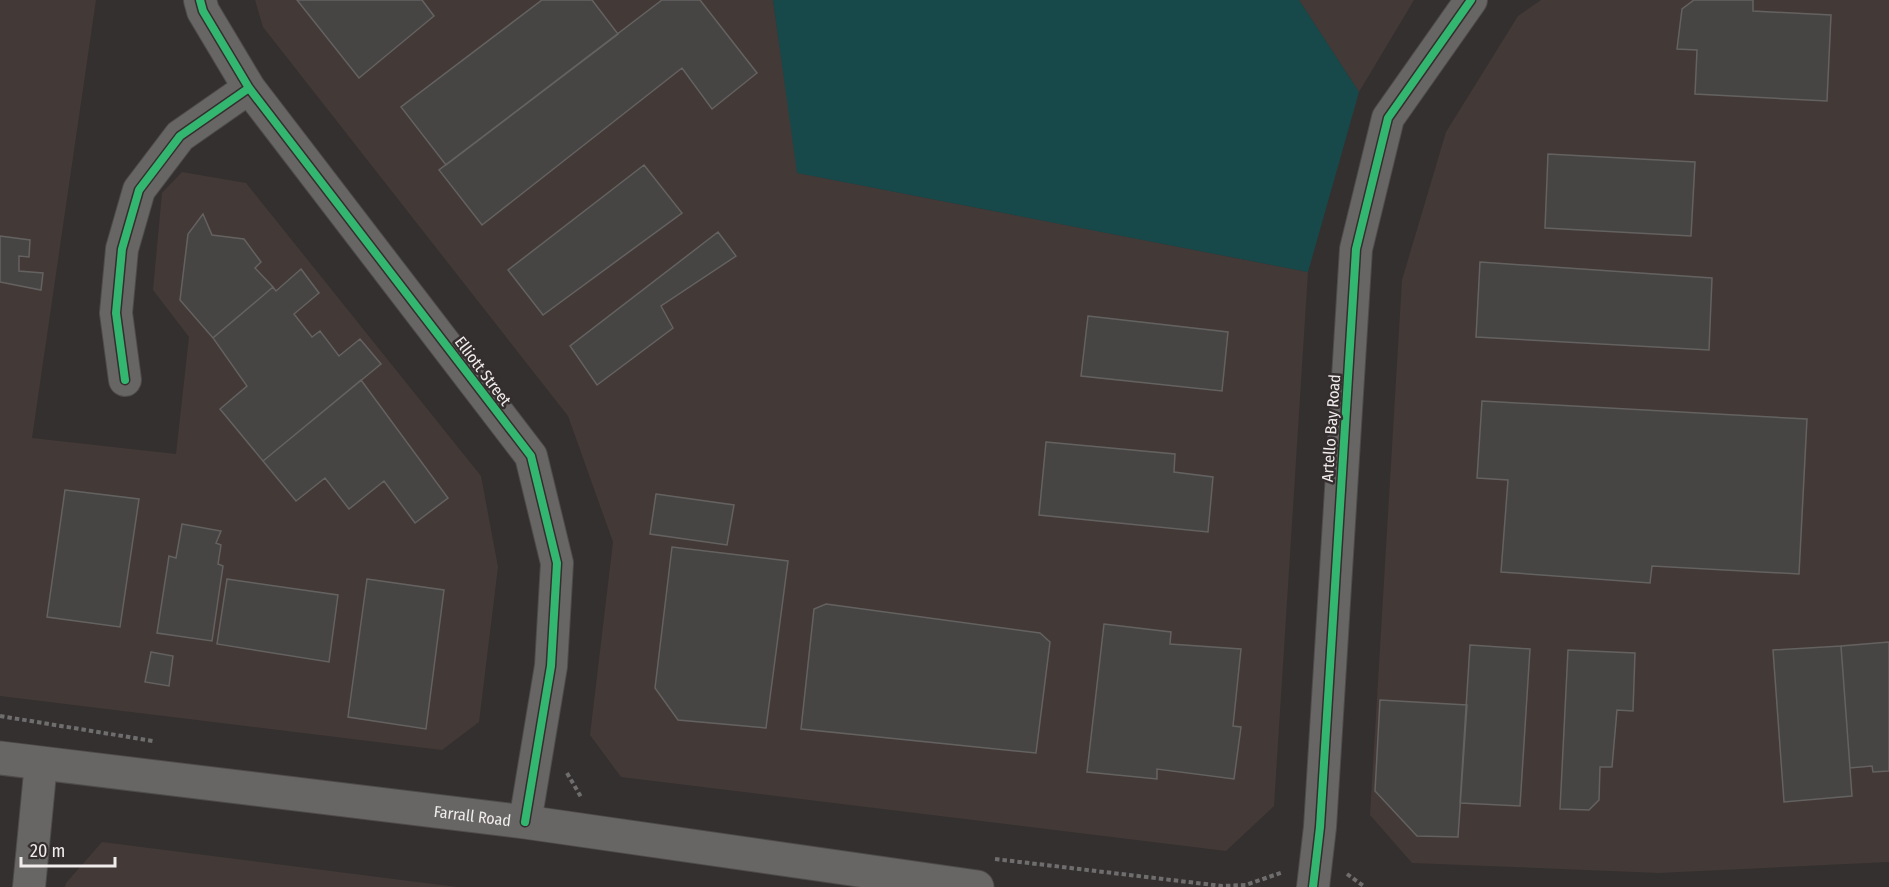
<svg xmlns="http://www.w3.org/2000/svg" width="1889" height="887" viewBox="0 0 1889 887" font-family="'Fira Sans Condensed',sans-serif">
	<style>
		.built { fill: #433937 }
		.water { fill: #18494a }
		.building { fill: #474544; stroke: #646261; stroke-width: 1.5 }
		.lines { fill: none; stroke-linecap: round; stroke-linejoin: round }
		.street-casing { stroke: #4e4b4a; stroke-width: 34 }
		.secondary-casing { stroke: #4e4b4a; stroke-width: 35 }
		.path { stroke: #6f6d6d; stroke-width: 4; stroke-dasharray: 4.5 3; stroke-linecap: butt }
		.street { stroke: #686665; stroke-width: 32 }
		.secondary { stroke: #686665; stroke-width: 33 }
		.cycleway-casing { stroke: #342f2e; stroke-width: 11 }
		.cycleway { stroke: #33b770; stroke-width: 8 }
		.labels { text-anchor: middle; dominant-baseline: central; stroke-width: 5; stroke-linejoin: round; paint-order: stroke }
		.street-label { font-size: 16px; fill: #f0ecec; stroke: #342f2e }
	</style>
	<rect width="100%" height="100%" fill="#33302f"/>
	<!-- built -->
	<path class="built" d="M 0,0 L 96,0 L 32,438 L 176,454 L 189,337 L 153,290 L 162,193 L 182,172 L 246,183 L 481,476 L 498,567 L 479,722 L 442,750 L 0,696 Z
		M 255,0 L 773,0 L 798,173 L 1308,272 L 1274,806 L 1226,851 L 621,777 L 590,735 L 613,542 L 568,416 L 263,27 Z
		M 1299,0 L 1414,0 L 1359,92 Z
		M 1541,0 L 1889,0 L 1889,862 L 1659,873 L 1412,863 L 1370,815 L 1402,280 L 1446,132 L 1518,16 Z
		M 102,842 L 457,887 L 65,887 L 66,883 Z"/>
	<!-- water -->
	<path class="water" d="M 773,0 L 1299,0 L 1359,92 L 1308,272 L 797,173 Z"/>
	<!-- building -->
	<path class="building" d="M 297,0 L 422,0 L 434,16 L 359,78 Z
		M 542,0 L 592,0 L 618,34 L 446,165 L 401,107 Z
		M 662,0 L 700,0 L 757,73 L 712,109 L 682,68 L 482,225 L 439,170 Z
		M 1694,0 L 1753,0 L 1753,11 L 1831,15 L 1827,101 L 1695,94 L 1697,50 L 1677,49 L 1682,9 Z
		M 1548,154 L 1695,162 L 1691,236 L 1545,228 Z
		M 644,165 L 682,213 L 543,315 L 508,270 Z
		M 203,214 L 212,235 L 244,239 L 261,262 L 255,268 L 273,287 L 213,338 L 180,300 L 188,234 Z
		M 718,232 L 736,256 L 661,306 L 673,328 L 597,385 L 570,346 Z
		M 0,236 L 30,240 L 29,257 L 19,256 L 19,271 L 43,273 L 41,290 L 0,282 Z
		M 1480,262 L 1712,278 L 1709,350 L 1476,337 Z
		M 301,269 L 319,293 L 294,314 L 312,337 L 320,331 L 339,356 L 360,339 L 381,364 L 263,461 L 220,409 L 247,386 L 213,338 L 273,287 L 276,291 Z
		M 1088,316 L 1228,332 L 1222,391 L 1081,376 Z
		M 361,380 L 448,498 L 415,523 L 384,481 L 349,509 L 325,478 L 296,501 L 263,461 Z
		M 1482,401 L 1807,419 L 1799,574 L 1652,566 L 1650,583 L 1501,572 L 1508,480 L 1477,478 Z
		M 1046,442 L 1175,454 L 1174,472 L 1213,477 L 1208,532 L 1039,515 Z
		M 65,490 L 139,499 L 120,627 L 47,617 Z
		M 656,494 L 734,505 L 727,545 L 650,534 Z
		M 182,524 L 221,531 L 216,543 L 221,545 L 218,564 L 223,566 L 212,641 L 157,633 L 169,556 L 176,558 Z
		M 672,547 L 788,561 L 766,728 L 678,720 L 655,688 Z
		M 227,579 L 338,595 L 329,662 L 217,644 Z
		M 367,579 L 444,590 L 426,729 L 348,717 Z
		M 826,604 L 1040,633 L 1050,642 L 1036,753 L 801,729 L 814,609 Z
		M 1104,624 L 1171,632 L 1170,644 L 1241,649 L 1233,726 L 1241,727 L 1234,779 L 1157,769 L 1157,779 L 1087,772 Z
		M 1889,642 L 1889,771 L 1873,772 L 1872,766 L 1850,768 L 1841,646 Z
		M 1470,645 L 1530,649 L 1520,806 L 1460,803 Z
		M 1841,646 L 1852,796 L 1784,802 L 1773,650 Z
		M 1568,650 L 1635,653 L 1633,711 L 1617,710 L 1612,767 L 1600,767 L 1599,800 L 1589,810 L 1560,809 Z
		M 151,652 L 173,656 L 169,686 L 145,682 Z
		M 1380,700 L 1467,705 L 1458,837 L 1417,836 L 1375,791 Z"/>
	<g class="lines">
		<!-- street casing -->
		<g class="street-casing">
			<path id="street" d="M 200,0 L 203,11 L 249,88 L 531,456 L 557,563 L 551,666 L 525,822
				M 125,380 L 116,313 L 122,249 L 139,190 L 180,136 L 249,88
				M 29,887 L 41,763
				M 1313,887 L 1320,827 L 1356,249 L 1388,118 L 1471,0"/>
		</g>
		<!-- secondary casing -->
		<g class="secondary-casing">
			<g id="secondary">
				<path id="s1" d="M 0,758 L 525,822 L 977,887"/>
			</g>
		</g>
		<!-- path -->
		<path class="path" d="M 0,716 L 153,741
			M 567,773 L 581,797
			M 995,859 L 1222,886 L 1246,885 L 1283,872
			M 1347,874 L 1365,887"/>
		<!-- street -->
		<use href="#street" class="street"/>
		<!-- secondary -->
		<use href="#secondary" class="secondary"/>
		<!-- cycleway casing -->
		<g class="cycleway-casing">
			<path id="cycleway" d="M 200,0 L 203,11 L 249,88 L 531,456 L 557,563 L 551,666 L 525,822
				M 125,380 L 116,313 L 122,249 L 139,190 L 180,136 L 249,88
				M 1313,887 L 1320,827 L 1356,249 L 1388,118 L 1471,0"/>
		</g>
		<!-- cycleway -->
		<use href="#cycleway" class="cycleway"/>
	</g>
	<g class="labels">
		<!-- street labels -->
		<g class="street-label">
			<text transform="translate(483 371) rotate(53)">Elliott Street</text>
			<text transform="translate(1331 428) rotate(-86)">Artello Bay Road</text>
			<text stroke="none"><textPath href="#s1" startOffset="476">Farrall Road</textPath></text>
		</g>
	</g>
	<!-- scale -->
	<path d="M21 857v9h94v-9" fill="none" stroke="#f0ecec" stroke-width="3"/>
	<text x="30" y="857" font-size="18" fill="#f0ecec" stroke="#342f2e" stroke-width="4.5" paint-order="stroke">20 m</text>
</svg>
